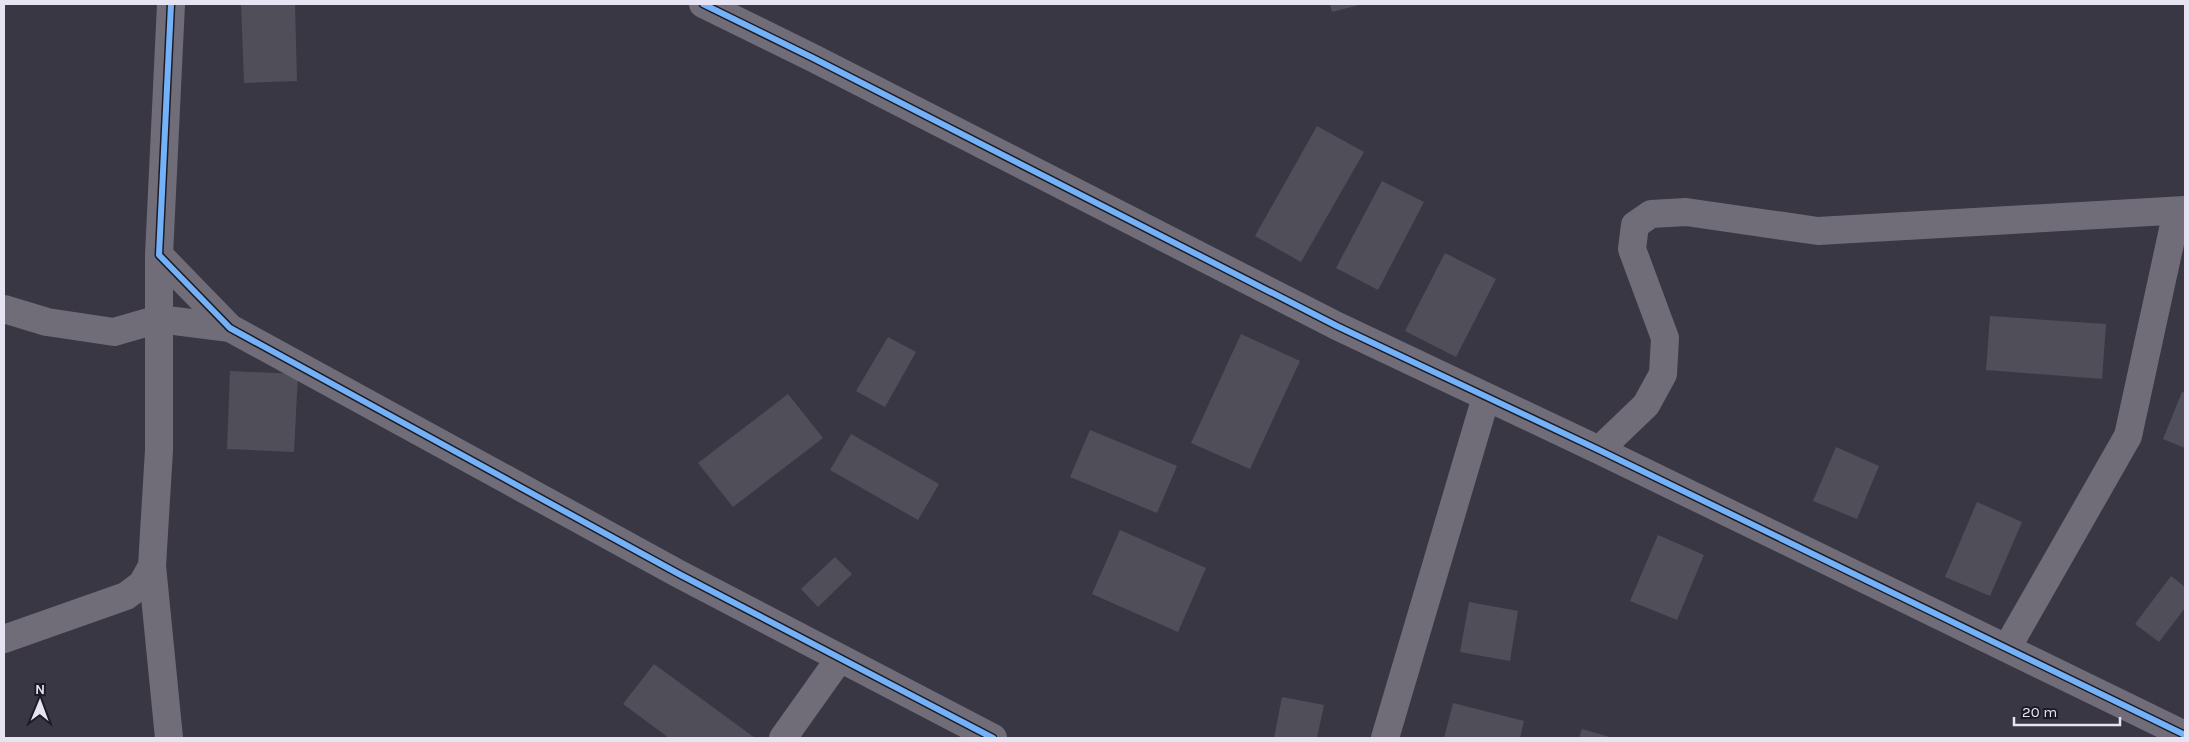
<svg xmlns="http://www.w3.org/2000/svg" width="2189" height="742" viewBox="0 0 2189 742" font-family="Karla,sans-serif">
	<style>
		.building { fill: #504e59 }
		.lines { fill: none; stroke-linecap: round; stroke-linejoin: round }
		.street { stroke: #706d79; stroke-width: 28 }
		.cycleway-casing { stroke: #1d1b26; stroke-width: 9 }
		.cycleway { stroke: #73b2f8; stroke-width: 6 }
	</style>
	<rect width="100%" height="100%" fill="#3a3744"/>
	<!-- building -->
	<path class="building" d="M 241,4 L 295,4 L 297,81 L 244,83 Z
		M 1330,4 L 1363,4 L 1332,12 Z
		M 1317,126 L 1364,152 L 1301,262 L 1255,236 Z
		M 1382,181 L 1424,202 L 1378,290 L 1336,268 Z
		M 1445,253 L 1496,279 L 1456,357 L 1405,331 Z
		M 1990,316 L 2106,324 L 2102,379 L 1986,370 Z
		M 1241,334 L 1300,361 L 1250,469 L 1191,443 Z
		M 888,337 L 916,352 L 885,407 L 856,391 Z
		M 230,371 L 298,374 L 294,452 L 227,449 Z
		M 2182,392 L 2185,393 L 2185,448 L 2163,439 Z
		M 788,394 L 823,438 L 733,507 L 698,463 Z
		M 1090,430 L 1177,466 L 1157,513 L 1070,477 Z
		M 851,434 L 939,484 L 918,520 L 830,470 Z
		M 1836,447 L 1879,466 L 1857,519 L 1813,501 Z
		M 1977,502 L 2022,522 L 1990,596 L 1945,577 Z
		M 1120,530 L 1206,568 L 1178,632 L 1092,594 Z
		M 1658,535 L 1704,555 L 1677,620 L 1630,601 Z
		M 835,557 L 852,574 L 818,607 L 801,589 Z
		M 2171,576 L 2185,587 L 2185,608 L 2159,642 L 2135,624 Z
		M 1469,602 L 1518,611 L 1510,661 L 1460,652 Z
		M 654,664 L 755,738 L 669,738 L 623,704 Z
		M 1282,697 L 1324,705 L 1317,738 L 1274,738 Z
		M 1453,703 L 1524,721 L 1520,738 L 1444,738 Z
		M 1582,729 L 1613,738 L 1579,738 Z"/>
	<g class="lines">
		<!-- street -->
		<path class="street" d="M 171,4 L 159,255 L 230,328 L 679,574 L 993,738
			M 703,4 L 813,58 L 1337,326 L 1599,450 L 2185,735
			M 159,255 L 159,450 L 152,566 L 169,738
			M 4,309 L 47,322 L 114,332 L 159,319 L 230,328
			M 1599,450 L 1646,405 L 1663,374 L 1665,338 L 1632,249 L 1635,225 L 1651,214 L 1686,212 L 1818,231 L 2185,210
			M 4,639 L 126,596 L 142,584 L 152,566
			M 2007,648 L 2128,436 L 2177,211
			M 783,738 L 840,658
			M 1385,738 L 1486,397"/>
		<!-- cycleway casing -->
		<g class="cycleway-casing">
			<path id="cycleway" d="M 171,4 L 159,255 L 230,328 L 679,574 L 993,738
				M 703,4 L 813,58 L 1337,326 L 1599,450 L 2185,735"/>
		</g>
		<!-- cycleway -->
		<use href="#cycleway" class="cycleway"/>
	</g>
	<!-- border -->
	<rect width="2189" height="742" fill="none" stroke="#e6e3f3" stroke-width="10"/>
	<!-- north arrow -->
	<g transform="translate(40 702) rotate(1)" stroke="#1d1b26" stroke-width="4" paint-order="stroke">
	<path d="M0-4L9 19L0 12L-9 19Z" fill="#e6e3f3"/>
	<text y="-8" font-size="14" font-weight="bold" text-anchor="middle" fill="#e6e3f3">N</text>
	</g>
	<!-- scale -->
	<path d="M2014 717v8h106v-8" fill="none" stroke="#e6e3f3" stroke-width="2.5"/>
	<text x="2022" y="717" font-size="15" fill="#e6e3f3" stroke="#1d1b26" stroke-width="4" paint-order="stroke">20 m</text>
</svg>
